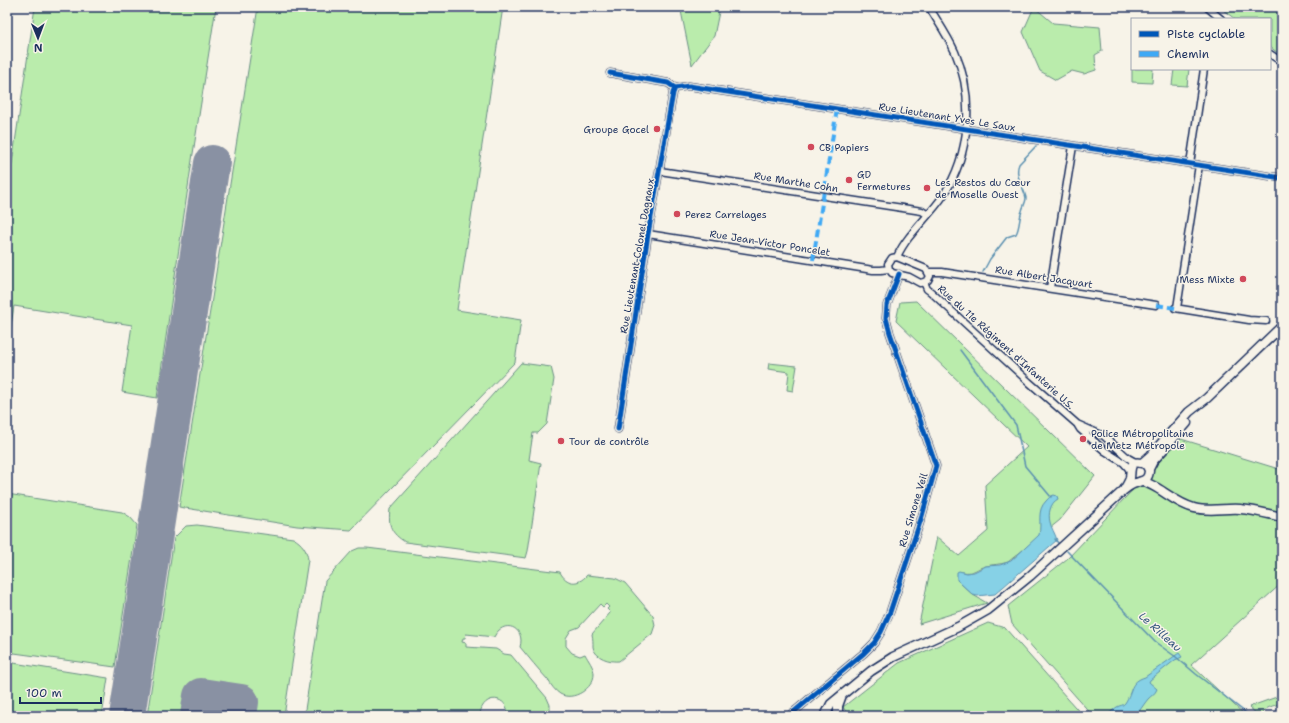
<svg xmlns="http://www.w3.org/2000/svg" width="1289" height="723" viewBox="0 0 1289 723" font-family="'Shantell Sans',sans-serif">
	<style>
		.green { fill: #baecac; stroke: #6a8e85 }
		.water { fill: #86d1e6; stroke: #5b90b0 }
		.lines { fill: none; stroke-linecap: round; stroke-linejoin: round }
		.stream { stroke: #5b90b0; stroke-width: 1.5 }
		.runway { stroke: #8991a3; stroke-width: 36 }
		.minor-casing { stroke: #1b2f5e; stroke-width: 9 }
		.major-casing { stroke: #1b2f5e; stroke-width: 11 }
		.minor { stroke: #f7f3e8; stroke-width: 6 }
		.major { stroke: #f7f3e8; stroke-width: 8 }
		.quiet { stroke: #3fa9f5; stroke-width: 4; stroke-dasharray: 8 4; stroke-linecap: butt }
		.cycleway-casing { stroke: #f7f3e8; stroke-width: 8 }
		.cycleway { stroke: #0057b8; stroke-width: 5 }
		.poi-dot { fill: #d1495b; stroke: #f7f3e8; stroke-width: 1.5 }
		.labels { text-anchor: middle; dominant-baseline: central; stroke-width: 3; stroke-linejoin: round; paint-order: stroke }
		.street-label { font-size: 10px; fill: #1b2f5e; stroke: #f7f3e8 }
		.poi-label { font-size: 10px; fill: #1b2f5e; stroke: #f7f3e8; text-anchor: start }
		.water-label { font-size: 11px; font-style: italic; fill: #365880; stroke: #f7f3e8 }
	</style>
	<rect width="100%" height="100%" fill="#f7f3e8"/>
	<filter id="ink" filterUnits="userSpaceOnUse"><feTurbulence type="fractalNoise" baseFrequency=".025" numOctaves="2"/><feDisplacementMap in="SourceGraphic" scale="8" xChannelSelector="R" yChannelSelector="G"/><feConvolveMatrix kernelMatrix="1 2 1 2 8 2 1 2 1" color-interpolation-filters="sRGB"/></filter>
	<g filter="url(#ink)">
		<!-- green -->
		<path class="green" d="M 35,7 L 216,7 L 192,160 L 157,398 L 122,392 L 132,325 L 14,306 L 7,352 L 7,197 Z
			M 258,7 L 503,7 L 457,310 L 521,320 L 515,362 L 351,530 L 297,526 L 179,507 Z
			M 682,7 L 720,7 L 714,36 L 692,65 L 681,11 Z
			M 1034,7 L 1053,23 L 1100,27 L 1102,51 L 1095,55 L 1096,70 L 1084,74 L 1072,71 L 1056,80 L 1040,71 L 1023,32 Z
			M 1219,7 L 1282,7 L 1282,56 L 1270,47 L 1270,19 L 1235,19 Z
			M 1132,69 L 1153,69 L 1152,83 L 1132,82 Z
			M 1174,69 L 1189,69 L 1187,86 L 1172,85 Z
			M 916,301 L 1095,476 L 1060,520 L 1008,562 C 999,565 994,564 986,566 C 976,568 975,574 962,572 L 961,584 L 973,595 L 987,603 L 919,624 L 937,537 L 959,556 L 988,531 L 985,485 L 1027,447 L 896,321 L 900,302 Z
			M 521,363 L 551,367 L 554,379 L 547,424 L 538,433 L 533,433 L 529,460 L 541,463 L 528,551 L 526,558 L 405,542 C 391,533 388,526 390,509 Z
			M 769,363 L 797,366 L 793,391 L 787,390 L 789,372 L 768,369 Z
			M 1181,439 L 1282,470 L 1282,583 L 1191,665 L 1246,716 L 1093,716 L 1012,624 L 1008,606 L 1068,558 Z
			M 7,494 L 122,512 L 130,517 L 137,525 L 115,667 L 7,652 Z
			M 197,525 L 293,538 C 302,543 307,550 308,560 L 284,716 L 147,716 L 174,538 L 186,526 Z
			M 359,548 L 367,548 L 560,572 C 566,584 578,586 587,575 L 615,578 L 625,583 L 653,616 L 655,625 L 652,634 L 619,661 C 610,662 595,658 593,647 C 593,642 593,639 592,634 L 610,613 L 610,612 L 607,609 L 609,607 L 606,604 L 603,607 L 600,604 L 579,627 L 571,630 L 566,638 L 566,646 L 572,653 L 580,656 L 585,654 C 588,660 594,667 594,674 C 594,688 573,702 560,694 C 555,691 551,685 548,680 C 538,669 529,658 520,647 C 526,627 503,618 494,637 L 466,634 L 465,638 L 463,638 L 462,642 L 466,643 L 466,647 L 496,649 L 504,654 L 511,655 L 547,698 L 550,705 L 550,716 L 508,716 C 509,695 483,693 480,714 L 476,716 L 304,716 L 325,581 L 352,551 Z
			M 988,623 L 1005,628 L 1083,716 L 849,716 L 843,707 L 899,663 Z
			M 7,662 L 108,678 L 102,716 L 7,716 Z
			M 1282,695 L 1282,703 C 1274,706 1263,707 1261,716 L 1259,716 L 1249,707 Z"/>
		<!-- water -->
		<path class="water" d="M 1054,495 L 1057,496 L 1058,499 C 1050,503 1048,514 1050,522 C 1051,528 1055,533 1057,540 L 995,594 L 977,596 L 973,595 L 957,580 L 957,572 L 959,571 L 967,573 L 974,572 L 986,566 L 1000,565 L 1011,561 L 1039,535 C 1042,523 1036,511 1046,501 C 1049,498 1050,496 1054,495 Z
			M 1179,653 L 1182,657 L 1175,660 L 1150,680 L 1149,682 L 1157,689 C 1155,694 1152,695 1148,699 C 1144,704 1140,710 1136,716 L 1105,716 C 1111,713 1112,710 1117,707 C 1120,705 1123,706 1125,703 C 1133,691 1129,682 1145,677 Z"/>
		<g class="lines">
			<!-- stream -->
			<path class="stream" d="M 983,272 L 990,259 L 1007,237 L 1016,234 C 1020,227 1019,218 1022,211 C 1023,206 1026,203 1026,198 C 1024,187 1014,176 1019,164 L 1036,146
				M 960,350 L 1016,425 L 1025,466 L 1051,497
				M 1055,539 L 1058,543
				M 1067,551 L 1155,642 L 1176,657 L 1196,674 L 1250,716"/>
			<!-- runway -->
			<path class="runway" d="M 127,716 L 212,163
				M 198,716 L 201,696 L 241,702 L 239,716"/>
			<!-- minor casing -->
			<g class="minor-casing">
				<path id="minor" d="M 1207,7 L 1221,19
					M 1270,54 L 1282,62
					M 610,73 L 668,83 L 675,88 L 689,86 L 1282,178
					M 1190,164 L 1204,69
					M 660,171 L 922,211 L 928,215
					M 648,234 L 873,270 L 881,270 L 889,269
					M 897,257 C 907,234 929,217 943,196 C 970,155 975,98 955,52 C 948,36 938,22 929,7
					M 897,257 L 926,269 L 930,276 L 928,280 L 924,282 L 920,283 L 909,277 L 892,273 L 889,269 L 888,264 L 892,258 Z
					M 929,272 L 942,272 L 1156,305
					M 924,282 L 927,289 L 931,292 L 1029,382 L 1077,424 L 1080,429 L 1105,451 L 1124,463 L 1130,470
					M 1050,288 L 1073,146
					M 1175,308 L 1249,320 L 1266,321
					M 1177,308 L 1199,165
					M 1077,424 L 1104,436 L 1128,458 L 1137,463
					M 618,429 L 648,234 L 673,93 L 675,88
					M 789,716 L 864,653 L 874,643 L 881,632 L 890,612 L 922,516 L 936,466 L 890,333 L 886,318 L 887,305 L 899,274"/>
			</g>
			<!-- major casing -->
			<g class="major-casing">
				<path id="major" d="M 1142,463 L 1151,455 L 1189,412 L 1207,398 L 1282,326
					M 1149,469 L 1153,461 L 1187,423
					M 1143,481 C 1147,483 1152,485 1157,488 C 1169,495 1179,504 1194,508 C 1209,512 1225,508 1240,509 C 1254,510 1268,514 1282,517
					M 825,716 L 831,704 L 871,671 L 893,657 L 958,627 L 988,610 L 1030,576 L 1124,490 C 1128,487 1131,484 1136,483 C 1143,480 1148,481 1149,471 C 1148,467 1146,463 1141,463 C 1129,460 1131,471 1130,478 C 1129,482 1126,486 1124,490
					M 838,716 L 838,706 L 842,695"/>
			</g>
			<!-- minor -->
			<use href="#minor" class="minor"/>
			<!-- major -->
			<use href="#major" class="major"/>
			<!-- quiet -->
			<path class="quiet" d="M 813,260 L 837,109
				M 1156,305 L 1175,308"/>
			<!-- cycleway casing -->
			<g class="cycleway-casing">
				<path id="cycleway" d="M 610,73 L 668,83 L 675,88 L 689,86 L 1282,178
					M 618,429 L 648,234 L 673,93 L 675,88
					M 789,716 L 864,653 L 874,643 L 881,632 L 890,612 L 922,516 L 936,466 L 890,333 L 886,318 L 887,305 L 899,274"/>
			</g>
			<!-- cycleway -->
			<use href="#cycleway" class="cycleway"/>
		</g>
	</g>
	<!-- markers -->
	<g class="poi-dot">
		<circle cx="657" cy="129" r="4"/>
		<circle cx="811" cy="147" r="4"/>
		<circle cx="849" cy="180" r="4"/>
		<circle cx="927" cy="188" r="4"/>
		<circle cx="677" cy="214" r="4"/>
		<circle cx="1243" cy="279" r="4"/>
		<circle cx="1083" cy="439" r="4"/>
		<circle cx="561" cy="441" r="4"/>
	</g>
	<g class="labels">
		<!-- street labels -->
		<g class="street-label">
			<text transform="translate(947 117) rotate(9)">Rue Lieutenant Yves Le Saux</text>
			<text transform="translate(796 182) rotate(9)">Rue Marthe Cohn</text>
			<text transform="translate(770 243) rotate(9)">Rue Jean-Victor Poncelet</text>
			<text transform="translate(637 256) rotate(-80)">Rue Lieutenant-Colonel Dagnaux</text>
			<text transform="translate(1044 277) rotate(9)">Rue Albert Jacquart</text>
			<text transform="translate(1006 347) rotate(42)">Rue du 11e Régiment d'Infanterie U.S.</text>
			<text transform="translate(913 510) rotate(-73)">Rue Simone Veil</text>
		</g>
		<!-- poi labels -->
		<g class="poi-label">
			<text x="649" y="129" text-anchor="end">Groupe Gocel</text>
			<text x="819" y="147">CB Papiers</text>
			<text x="857" y="174">GD<tspan x="857" dy="12">Fermetures</tspan></text>
			<text x="935" y="182">Les Restos du Cœur<tspan x="935" dy="12">de Moselle Ouest</tspan></text>
			<text x="685" y="214">Perez Carrelages</text>
			<text x="1235" y="279" text-anchor="end">Mess Mixte</text>
			<text x="1091" y="433">Police Métropolitaine<tspan x="1091" dy="12">de Metz Métropole</tspan></text>
			<text x="569" y="441">Tour de contrôle</text>
		</g>
		<!-- water labels -->
		<g class="water-label">
			<text transform="translate(1160 632) rotate(42)">Le Rilleau</text>
		</g>
	</g>
	<!-- margin -->
	<rect width="1289" height="723" fill="none" stroke="#f7f3e8" stroke-width="24"/>
	<rect x="12" y="12" width="1265" height="699" fill="none" stroke="#1b2f5e" stroke-width="1.5" filter="url(#ink)"/>
	<!-- legend -->
	<rect x="1131" y="18" width="140" height="52" fill="#f7f3e8" stroke="#9fa5b1"/>
	<rect x="1139" y="31" width="20" height="6" fill="#0057b8" stroke="#9fa5b1"/>
	<text x="1167" y="38" font-size="12" fill="#1b2f5e">Piste cyclable</text>
	<rect x="1139" y="51" width="20" height="6" fill="#3fa9f5" stroke="#9fa5b1"/>
	<text x="1167" y="58" font-size="12" fill="#1b2f5e">Chemin</text>
	<!-- north arrow -->
	<g transform="translate(38 38) rotate(179)" stroke="#f7f3e8" stroke-width="3" paint-order="stroke">
	<path d="M0-3L7 15L0 10L-7 15Z" fill="#1b2f5e"/>
	<text y="-6" font-size="11" font-weight="bold" text-anchor="middle" fill="#1b2f5e">N</text>
	</g>
	<!-- scale -->
	<path d="M20 697v6h81v-6" fill="none" stroke="#1b2f5e" stroke-width="2"/>
	<text x="26" y="697" font-size="12" fill="#1b2f5e" stroke="#f7f3e8" stroke-width="3" paint-order="stroke">100 m</text>
</svg>
